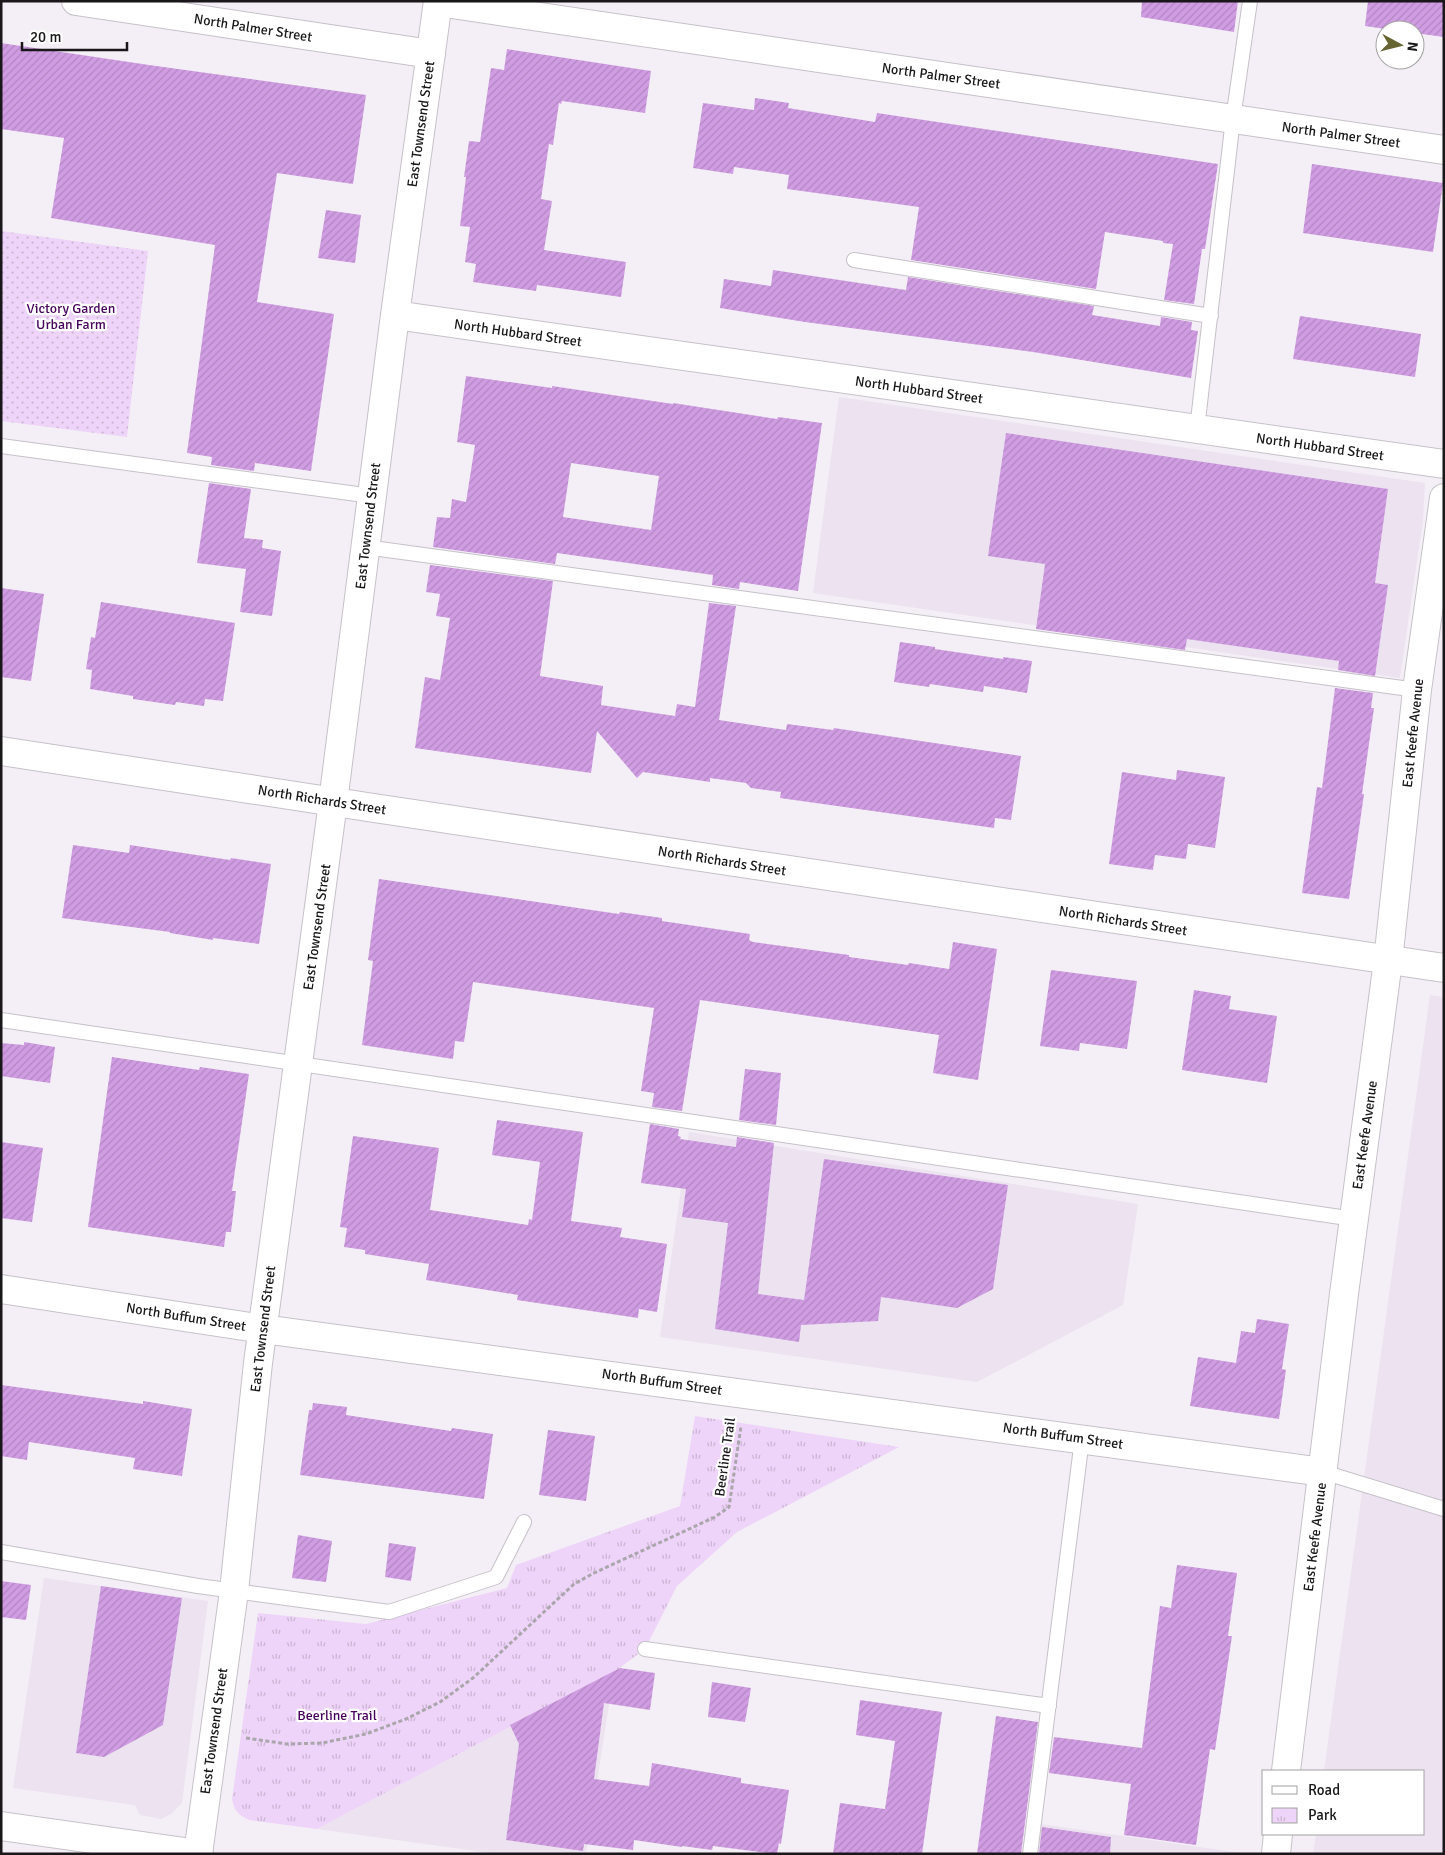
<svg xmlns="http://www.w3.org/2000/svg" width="1445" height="1855" viewBox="0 0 1445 1855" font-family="Signika,sans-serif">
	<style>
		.built { fill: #ece2f0 }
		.grass { fill: url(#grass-dots) }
		.park { fill: url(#park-tufts) }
		.building { fill: url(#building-hatch); fill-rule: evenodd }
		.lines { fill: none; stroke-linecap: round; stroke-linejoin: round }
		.service-casing { stroke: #c6c1c8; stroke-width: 16 }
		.minor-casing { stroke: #c6c1c8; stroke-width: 30 }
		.tertiary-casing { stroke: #c6c1c8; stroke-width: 30 }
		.secondary-casing { stroke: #c6c1c8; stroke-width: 30 }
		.path { stroke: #aaa6ac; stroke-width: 3; stroke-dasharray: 4 2.5; stroke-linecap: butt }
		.service { stroke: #fff; stroke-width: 14 }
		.minor { stroke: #fff; stroke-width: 28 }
		.tertiary { stroke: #fff; stroke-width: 28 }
		.secondary { stroke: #fff; stroke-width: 28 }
		.labels { text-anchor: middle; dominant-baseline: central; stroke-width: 4.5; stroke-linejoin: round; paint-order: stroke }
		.street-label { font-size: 14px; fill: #191719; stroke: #fff }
		.park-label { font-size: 14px; fill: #46025a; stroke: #fff }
	</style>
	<defs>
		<pattern id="grass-dots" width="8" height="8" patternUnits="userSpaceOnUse" patternTransform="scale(1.25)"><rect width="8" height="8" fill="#eed4f8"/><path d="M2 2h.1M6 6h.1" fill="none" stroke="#ccb5d4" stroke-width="1.8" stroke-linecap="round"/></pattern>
		<pattern id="park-tufts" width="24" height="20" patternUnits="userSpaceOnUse" patternTransform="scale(1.25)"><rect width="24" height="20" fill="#eed4f8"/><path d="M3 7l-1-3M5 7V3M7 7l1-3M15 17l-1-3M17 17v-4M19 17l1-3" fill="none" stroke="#ccb5d4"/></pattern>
		<pattern id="building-hatch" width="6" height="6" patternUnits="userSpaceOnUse" patternTransform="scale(1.25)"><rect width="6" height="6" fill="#d09de3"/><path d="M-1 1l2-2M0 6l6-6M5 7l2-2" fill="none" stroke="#b286c2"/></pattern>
	</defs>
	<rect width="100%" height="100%" fill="#f4eff6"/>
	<!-- built -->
	<path class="built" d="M 839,397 L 1425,483 L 1423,520 L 1400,678 L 813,593 Z
		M 1430,995 L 1444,997 L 1444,1854 L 1313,1854 L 1316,1834 L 1424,1834 L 1424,1771 L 1324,1771 Z
		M 689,1132 L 1138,1204 L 1123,1305 L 977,1382 L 660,1337 Z
		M 44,1578 L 208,1601 L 182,1803 L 171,1814 L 161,1819 L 140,1815 L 135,1805 L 13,1788 Z
		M 614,1672 L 586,1854 L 497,1854 L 317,1829 Z
		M 1034,1823 L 1247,1854 L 1030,1854 Z"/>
	<!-- grass -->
	<path class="grass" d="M 1,231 L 148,251 L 127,437 L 1,421 Z"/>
	<!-- park -->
	<path class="park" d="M 695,1416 L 899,1447 L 737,1532 L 677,1586 L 645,1649 L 614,1672 L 317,1829 L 249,1820 C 238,1815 234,1810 232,1799 L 258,1613 L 366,1624 L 507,1588 L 516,1565 L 680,1506 Z"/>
	<!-- building -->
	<path class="building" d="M 1142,1 L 1238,1 L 1234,32 L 1141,17 Z
		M 1368,1 L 1444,1 L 1444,37 L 1415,33 L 1415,30 L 1392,30 L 1365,26 Z
		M 1,43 L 149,65 L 366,95 L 353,184 L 277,173 L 257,302 L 334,314 L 311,471 L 255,463 L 254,471 L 211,465 L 212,457 L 187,453 L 215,245 L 51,218 L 64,138 L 1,129 Z
		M 507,49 L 651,71 L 645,113 L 562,101 L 561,104 L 559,103 L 553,145 L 549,144 L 541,199 L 552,201 L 544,250 L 626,262 L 621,297 L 537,285 L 536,291 L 473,282 L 476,264 L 465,262 L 470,227 L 460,226 L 466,177 L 464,177 L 469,141 L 480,142 L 491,68 L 504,70 Z
		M 755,98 L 789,103 L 788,108 L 875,122 L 877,113 L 1218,164 L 1205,249 L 1202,249 L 1194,304 L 1164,300 L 1173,244 L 1163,243 L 1163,241 L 1105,232 L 1096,289 L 911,260 L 919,207 L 787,189 L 789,175 L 734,167 L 733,174 L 693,168 L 703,103 L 754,110 Z
		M 1312,164 L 1443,183 L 1433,252 L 1303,233 Z
		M 326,210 L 361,215 L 355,263 L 318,258 Z
		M 773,270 L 906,290 L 908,277 L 1094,306 L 1092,315 L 1160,326 L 1161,317 L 1192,322 L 1191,330 L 1198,331 L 1191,378 L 1033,352 L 805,322 L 720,308 L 724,279 L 771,286 Z
		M 1300,316 L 1421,334 L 1415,377 L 1293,359 Z
		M 466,376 L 552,388 L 552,386 L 673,404 L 673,403 L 777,419 L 778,417 L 822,423 L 798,591 L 740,582 L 739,589 L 712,585 L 713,575 L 557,553 L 555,564 L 433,547 L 437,517 L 450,518 L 452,499 L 466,502 L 475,445 L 457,442 ZM 571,463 L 659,476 L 651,530 L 563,517 Z
		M 1006,433 L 1388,489 L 1375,583 L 1388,585 L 1375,676 L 1338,670 L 1339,661 L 1187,639 L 1185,650 L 1036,629 L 1045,564 L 988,556 Z
		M 209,483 L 251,489 L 244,538 L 263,540 L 262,548 L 281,551 L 272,616 L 240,612 L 246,569 L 197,563 Z
		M 430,565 L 553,581 L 540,676 L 603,686 L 601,705 L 675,716 L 677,704 L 695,707 L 709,603 L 736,606 L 719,720 L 786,730 L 787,724 L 833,730 L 834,728 L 1021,756 L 1011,820 L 995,818 L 994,828 L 780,798 L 781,792 L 751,788 L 746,783 L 710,778 L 710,782 L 643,772 L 637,778 L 597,731 L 591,773 L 415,748 L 425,677 L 440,680 L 450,618 L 436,616 L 440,594 L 426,592 Z
		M 1,588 L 44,594 L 31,681 L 1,677 Z
		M 101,602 L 235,623 L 223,701 L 205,699 L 204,706 L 176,702 L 175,705 L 133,699 L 133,696 L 90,689 L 92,670 L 86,669 L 91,637 L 95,638 Z
		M 900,642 L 935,647 L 935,649 L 1003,659 L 1003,657 L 1032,661 L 1027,693 L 984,686 L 983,692 L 930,684 L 929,687 L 894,682 Z
		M 1335,688 L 1373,693 L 1371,708 L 1374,708 L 1362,794 L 1364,794 L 1349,899 L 1302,893 L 1317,787 L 1322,788 Z
		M 1177,770 L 1225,777 L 1215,848 L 1188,844 L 1186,859 L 1155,855 L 1153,870 L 1109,864 L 1122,772 L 1176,780 Z
		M 73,845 L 129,853 L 130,845 L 230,860 L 231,858 L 271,864 L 259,944 L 213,938 L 213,940 L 170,933 L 170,932 L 62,918 Z
		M 379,879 L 619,914 L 620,912 L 662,918 L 662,921 L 750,934 L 749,940 L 753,942 L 849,955 L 849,957 L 908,965 L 909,963 L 949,969 L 953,942 L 997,949 L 978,1080 L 933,1073 L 939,1035 L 700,1000 L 682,1111 L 652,1107 L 654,1093 L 641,1091 L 654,1008 L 473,982 L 464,1042 L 455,1041 L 453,1059 L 362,1045 L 373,961 L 368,960 Z
		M 1051,970 L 1137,981 L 1127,1049 L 1080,1043 L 1079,1051 L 1040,1046 Z
		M 1194,990 L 1231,996 L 1229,1009 L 1277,1016 L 1267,1083 L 1182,1070 Z
		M 24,1042 L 55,1047 L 50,1083 L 1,1076 L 1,1043 L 24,1045 Z
		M 112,1057 L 199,1070 L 200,1067 L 249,1074 L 232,1191 L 236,1191 L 231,1232 L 226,1232 L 224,1247 L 88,1227 Z
		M 745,1069 L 781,1073 L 776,1125 L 739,1120 Z
		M 497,1120 L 583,1132 L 571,1221 L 622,1228 L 620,1237 L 667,1244 L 657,1312 L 639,1309 L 638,1318 L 517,1300 L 518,1295 L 426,1280 L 429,1264 L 365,1254 L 365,1250 L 344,1247 L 347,1228 L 340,1227 L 353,1136 L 439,1148 L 430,1210 L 528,1225 L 529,1219 L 532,1220 L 540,1162 L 492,1155 Z
		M 650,1124 L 679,1129 L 678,1136 L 681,1137 L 680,1139 L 736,1147 L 737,1137 L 774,1143 L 758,1294 L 804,1300 L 824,1159 L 1008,1185 L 993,1289 L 957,1308 L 881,1297 L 878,1321 L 801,1325 L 799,1342 L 715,1329 L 728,1223 L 682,1217 L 686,1189 L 641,1183 Z
		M 1,1142 L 43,1148 L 32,1222 L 1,1218 Z
		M 1257,1319 L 1289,1324 L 1282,1369 L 1286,1370 L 1279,1419 L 1190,1406 L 1198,1357 L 1236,1363 L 1241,1331 L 1255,1333 Z
		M 1,1385 L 143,1404 L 143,1401 L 192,1409 L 182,1476 L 133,1469 L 135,1458 L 29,1442 L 27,1460 L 1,1456 Z
		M 313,1403 L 347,1407 L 346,1415 L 451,1431 L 452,1428 L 493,1434 L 484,1499 L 300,1475 L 309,1410 L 312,1410 Z
		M 548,1430 L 595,1436 L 586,1501 L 539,1495 Z
		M 298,1535 L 332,1541 L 326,1582 L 292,1578 Z
		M 389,1543 L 416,1547 L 411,1581 L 385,1577 Z
		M 1177,1565 L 1237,1573 L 1228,1636 L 1232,1636 L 1215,1750 L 1210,1749 L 1196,1845 L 1124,1835 L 1131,1784 L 1049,1773 L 1054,1737 L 1142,1748 L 1160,1606 L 1171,1608 Z
		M 1,1581 L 31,1585 L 26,1620 L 1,1617 Z
		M 101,1586 L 182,1598 L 163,1725 L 104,1757 L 76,1753 Z
		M 620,1668 L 655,1673 L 650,1710 L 604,1703 L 594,1779 L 649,1786 L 652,1763 L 741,1778 L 741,1783 L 789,1790 L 781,1844 L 779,1843 L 777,1854 L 713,1846 L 712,1850 L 682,1846 L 682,1847 L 634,1840 L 633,1850 L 584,1844 L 583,1851 L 506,1840 L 519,1744 L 510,1725 Z
		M 712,1682 L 751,1688 L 745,1722 L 708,1717 Z
		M 860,1700 L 942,1712 L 922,1854 L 833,1854 L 840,1803 L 885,1809 L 895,1741 L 856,1735 Z
		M 996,1716 L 1038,1722 L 1021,1854 L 977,1854 Z
		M 1042,1827 L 1111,1837 L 1110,1854 L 1039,1854 Z"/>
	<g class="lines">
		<!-- service casing -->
		<g class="service-casing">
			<path id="service" d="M 854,260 L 1211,316
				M 1197,429 L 1233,119 L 1250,1
				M 1,446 L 372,496
				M 365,547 L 1417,690
				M 1,1020 L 1354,1219
				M 1323,1472 L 1444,1509
				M 1,1552 L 198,1586 L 389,1612 L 496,1577 L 524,1522
				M 645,1649 L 1049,1706
				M 1030,1854 L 1082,1439"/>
		</g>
		<!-- minor casing -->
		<g class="minor-casing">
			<path id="minor" d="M 76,1 L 431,54
				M 438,2 L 1444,150
				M 395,315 L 1444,464
				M 1,751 L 374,808 L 1444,968
				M 1,1289 L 263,1329 L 1323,1472
				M 198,1854 L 234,1591 L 258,1363 L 333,802 L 395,315 L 438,1"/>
		</g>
		<!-- tertiary casing -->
		<g class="tertiary-casing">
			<path id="tertiary" d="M 1286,1771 L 1344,1294 L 1388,961 L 1417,690 L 1444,498
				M 1276,1854 L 1278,1834"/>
		</g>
		<!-- secondary casing -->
		<g class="secondary-casing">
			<path id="secondary" d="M 1,1826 L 199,1854"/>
		</g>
		<!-- path -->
		<path class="path" d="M 246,1738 L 287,1744 L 322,1743 L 366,1734 L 406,1719 L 440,1702 L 473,1678 L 574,1584 L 594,1573 L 715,1517 L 729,1507 L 741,1426"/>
		<!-- service -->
		<use href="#service" class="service"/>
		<!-- minor -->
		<use href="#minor" class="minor"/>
		<!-- tertiary -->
		<use href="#tertiary" class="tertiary"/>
		<!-- secondary -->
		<use href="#secondary" class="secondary"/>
	</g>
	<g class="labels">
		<!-- street labels -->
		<g class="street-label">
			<text transform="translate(253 28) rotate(9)">North Palmer Street</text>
			<text transform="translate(941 76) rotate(8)">North Palmer Street</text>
			<text transform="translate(421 124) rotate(-82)">East Townsend Street</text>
			<text transform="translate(1341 135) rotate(8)">North Palmer Street</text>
			<text transform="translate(518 333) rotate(8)">North Hubbard Street</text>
			<text transform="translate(919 390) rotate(8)">North Hubbard Street</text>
			<text transform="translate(1320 447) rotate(8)">North Hubbard Street</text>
			<text transform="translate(368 526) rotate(-83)">East Townsend Street</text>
			<text transform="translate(1413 733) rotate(-84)">East Keefe Avenue</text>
			<text transform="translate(322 800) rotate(9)">North Richards Street</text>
			<text transform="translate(722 861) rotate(9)">North Richards Street</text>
			<text transform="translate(1123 921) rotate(9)">North Richards Street</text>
			<text transform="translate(317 927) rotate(-82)">East Townsend Street</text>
			<text transform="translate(1365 1135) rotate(-82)">East Keefe Avenue</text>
			<text transform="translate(186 1317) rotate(9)">North Buffum Street</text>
			<text transform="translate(263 1329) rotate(-83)">East Townsend Street</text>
			<text transform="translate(662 1382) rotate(8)">North Buffum Street</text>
			<text transform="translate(1063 1436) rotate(8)">North Buffum Street</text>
			<text transform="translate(725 1457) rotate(-82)">Beerline Trail</text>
			<text transform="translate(1315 1537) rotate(-83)">East Keefe Avenue</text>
			<text transform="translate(214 1731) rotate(-82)">East Townsend Street</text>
		</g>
		<!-- park labels -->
		<g class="park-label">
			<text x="71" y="308">Victory Garden<tspan x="71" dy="16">Urban Farm</tspan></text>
			<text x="337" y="1715">Beerline Trail</text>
		</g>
	</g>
	<!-- border -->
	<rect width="1445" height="1855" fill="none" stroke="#191719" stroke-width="5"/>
	<!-- legend -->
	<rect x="1262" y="1770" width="162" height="65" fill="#ffffff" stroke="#a3a2a3"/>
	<rect x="1272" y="1786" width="25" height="8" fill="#ffffff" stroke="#a3a2a3"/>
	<text x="1308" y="1795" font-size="15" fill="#191719">Road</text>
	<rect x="1272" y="1808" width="25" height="15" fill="url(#park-tufts)" stroke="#a3a2a3"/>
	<text x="1308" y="1820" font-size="15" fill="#191719">Park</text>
	<!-- north arrow -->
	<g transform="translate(1400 45) rotate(97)"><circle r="24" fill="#ffffff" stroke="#a3a2a3"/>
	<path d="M0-4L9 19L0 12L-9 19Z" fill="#666431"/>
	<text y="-8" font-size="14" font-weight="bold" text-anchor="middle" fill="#191719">N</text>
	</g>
	<!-- scale -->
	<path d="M22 42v8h105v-8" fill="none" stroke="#191719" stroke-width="2.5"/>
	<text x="30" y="42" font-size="15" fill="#191719" stroke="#ffffff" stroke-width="4" paint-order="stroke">20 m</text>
</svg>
